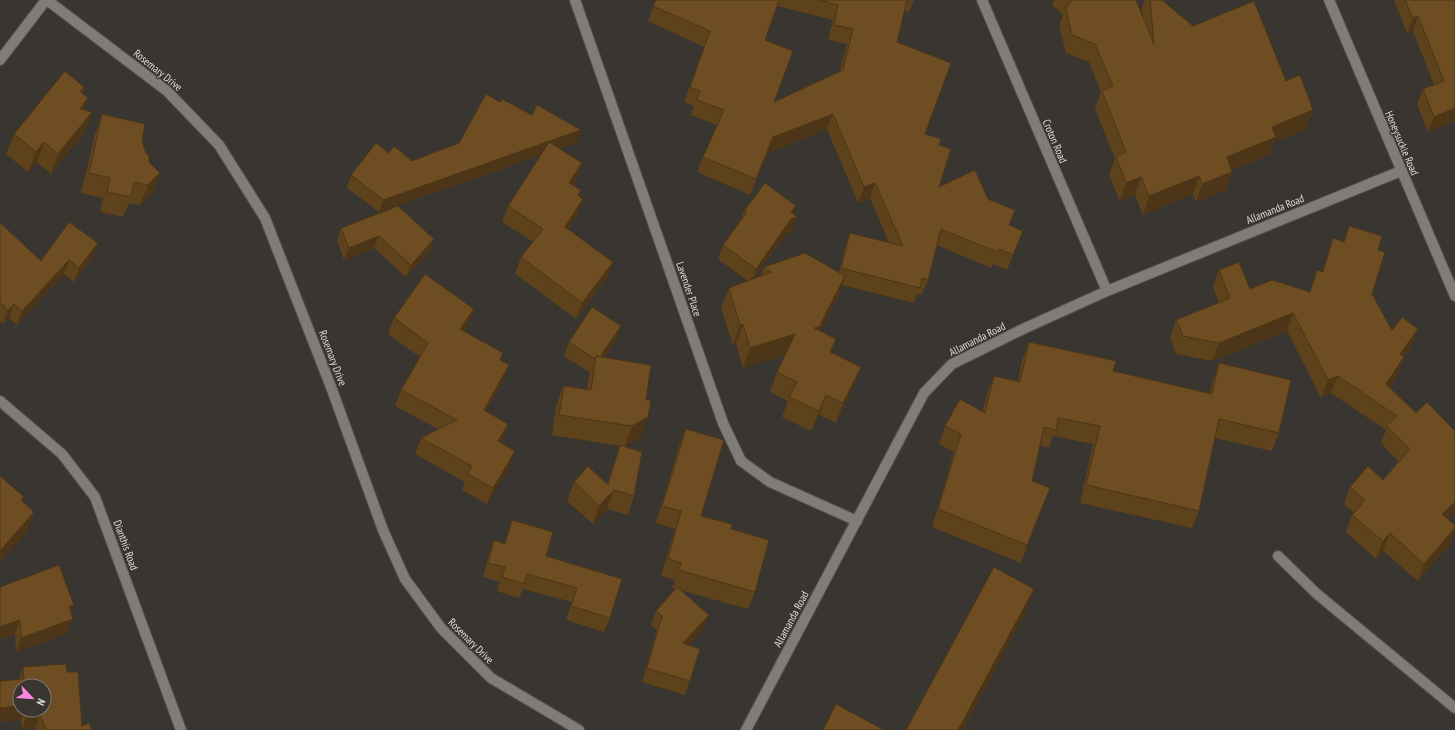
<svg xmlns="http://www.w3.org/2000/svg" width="1455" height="730" viewBox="0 0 1455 730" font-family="'PT Sans Narrow',sans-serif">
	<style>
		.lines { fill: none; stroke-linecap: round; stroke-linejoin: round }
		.minor-casing { stroke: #55524f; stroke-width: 12 }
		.minor { stroke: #807c77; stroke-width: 10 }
		.wall { fill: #5e421c; fill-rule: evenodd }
		.shaded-wall { fill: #4c3617 }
		.building { fill: #6d4d21; stroke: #4c3617 }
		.labels { text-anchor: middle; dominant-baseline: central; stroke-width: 3; stroke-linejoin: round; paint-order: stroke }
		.street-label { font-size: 11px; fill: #dedcd9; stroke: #393531 }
	</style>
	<rect width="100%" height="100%" fill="#393531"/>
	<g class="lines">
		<!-- minor casing -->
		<g class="minor-casing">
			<path id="minor" d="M 47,0 L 167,91 L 219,145 L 265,218 L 331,387 L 383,530 L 405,579 L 441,628 L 491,678 L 579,730
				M 575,0 L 723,423 L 741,461 L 770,482 L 857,521
				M 982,0 L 1107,291
				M 1329,0 L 1455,296
				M 0,60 L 46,0
				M 0,401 L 62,454 L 95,497 L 181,730
				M 1278,556 L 1317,594 L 1455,708
				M 746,730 L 924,393 L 952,364 L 1023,329 L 1107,291 L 1401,171"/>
		</g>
		<!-- minor -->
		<use href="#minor" class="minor"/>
	</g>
	<!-- wall -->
	<path class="wall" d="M 656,0 L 914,0 L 909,12 L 904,11 L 897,42 L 925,134 L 939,145 L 939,187 L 988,199 L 1009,226 L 1023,231 L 1017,246 L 1007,270 L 993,264 L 991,268 L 937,245 L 928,280 L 922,295 L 917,294 L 914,303 L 842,285 L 838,296 L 820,331 L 836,339 L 831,353 L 861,367 L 853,387 L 836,423 L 819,415 L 811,431 L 782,417 L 788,401 L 770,392 L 777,372 L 785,355 L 743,368 L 736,344 L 733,345 L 721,308 L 729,288 L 748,281 L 718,259 L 723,245 L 740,222 L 744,211 L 793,214 L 797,217 L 792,231 L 786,234 L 754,278 L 760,276 L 764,267 L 839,272 L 845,248 L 850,233 L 889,243 L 870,198 L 858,203 L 827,129 L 768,153 L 750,195 L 697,172 L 703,157 L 717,125 L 691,115 L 694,106 L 684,102 L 704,47 L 648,21 ZM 777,6 L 833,20 L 828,40 L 847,44 L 840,71 L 774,102 L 765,40 Z
		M 1054,0 L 1136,0 L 1143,18 L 1142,7 L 1145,0 L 1162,0 L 1193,26 L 1286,81 L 1307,129 L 1274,142 L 1269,155 L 1232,170 L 1232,172 L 1226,190 L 1196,202 L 1193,194 L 1143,215 L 1135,195 L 1120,201 L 1109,175 L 1115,159 L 1095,109 L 1101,92 L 1089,62 L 1066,53 L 1059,26 L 1063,15 L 1052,5 Z
		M 1394,0 L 1455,0 L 1455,121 L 1428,132 L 1417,104 L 1423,89 L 1434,85 L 1413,31 L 1407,33 Z
		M 84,87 L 82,93 L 83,110 L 92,112 L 85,132 L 51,174 L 37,162 L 28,172 L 6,154 L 14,134 Z
		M 500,102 L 577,142 L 559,149 L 582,163 L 576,180 L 573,185 L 579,196 L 577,215 L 568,229 L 613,262 L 607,278 L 576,319 L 515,274 L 521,257 L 533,242 L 502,222 L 508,206 L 541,155 L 379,212 L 347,188 L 351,175 L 389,153 L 412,161 L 459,143 Z
		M 102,114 L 142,141 L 149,162 L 153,193 L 140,205 L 129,203 L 123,217 L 100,212 L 103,198 L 81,193 L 95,134 Z
		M 0,223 L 41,261 L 93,257 L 74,282 L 64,274 L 17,325 L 9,318 L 3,324 L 0,321 Z
		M 1349,226 L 1378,250 L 1372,294 L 1392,330 L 1411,347 L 1404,357 L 1398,375 L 1390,387 L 1449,519 L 1450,544 L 1418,581 L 1383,551 L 1376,559 L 1346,532 L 1352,515 L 1354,513 L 1344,504 L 1350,487 L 1383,480 L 1399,462 L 1381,443 L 1386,430 L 1331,393 L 1321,398 L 1287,331 L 1212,361 L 1176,354 L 1170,337 L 1176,320 L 1219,303 L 1213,287 L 1219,270 L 1250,289 L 1310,292 L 1317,270 L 1322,272 L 1333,238 L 1343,242 Z
		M 341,228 L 434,239 L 430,251 L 406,277 L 374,248 L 344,260 L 337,240 Z
		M 394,318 L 468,325 L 464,331 L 501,360 L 503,381 L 486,411 L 508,424 L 501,443 L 509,467 L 487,504 L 462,490 L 465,482 L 415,454 L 421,438 L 438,429 L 395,406 L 401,390 L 420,357 L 388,334 Z
		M 616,340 L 604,358 L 646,400 L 648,417 L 641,437 L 625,446 L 634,496 L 628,515 L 607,509 L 593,524 L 567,501 L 574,482 L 607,484 L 620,446 L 552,435 L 556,406 L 563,386 L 587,389 L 589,376 L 590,373 L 564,356 L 569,342 Z
		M 1029,342 L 1113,371 L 1210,393 L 1213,381 L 1219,363 L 1279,433 L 1272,451 L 1215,438 L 1199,511 L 1192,528 L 1080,503 L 1093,444 L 1053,436 L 1049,448 L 1040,445 L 1032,481 L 1043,506 L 1021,563 L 932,527 L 954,452 L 939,444 L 945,426 L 983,411 L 987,394 L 994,376 L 1018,381 L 1022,360 Z
		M 686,429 L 701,516 L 731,529 L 755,592 L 748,609 L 680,590 L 703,629 L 689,645 L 690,681 L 685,695 L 642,682 L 657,630 L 651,625 L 656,611 L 676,589 L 672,588 L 675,580 L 661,576 L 675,529 L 656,523 L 679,446 Z
		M 512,520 L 546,556 L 610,618 L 604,632 L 566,620 L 572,602 L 523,589 L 519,598 L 497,591 L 500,582 L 483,577 L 489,554 L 494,540 L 504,543 Z
		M 0,587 L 74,605 L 71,612 L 68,633 L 16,652 L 15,634 L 0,639 Z
		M 66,664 L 67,672 L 78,672 L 82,726 L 89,723 L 92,730 L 36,730 L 35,728 L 22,729 L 21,720 L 0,722 L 0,681 L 19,679 L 23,667 ZM 20,686 L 44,686 L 44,710 L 20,710 Z"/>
	<!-- shaded-wall -->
	<path class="shaded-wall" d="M 1418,16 L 1413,31 L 1407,33 L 1413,18 Z
		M 88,98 L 80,118 L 80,109 Z
		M 1455,108 L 1455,121 L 1428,132 L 1434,117 Z
		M 1313,110 L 1307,129 L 1274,142 L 1269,155 L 1220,175 L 1227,157 L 1272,127 Z
		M 92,112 L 85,132 L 51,174 L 58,154 Z
		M 833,114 L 827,129 L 768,153 L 750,195 L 756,179 L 773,137 Z
		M 581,130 L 577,142 L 379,212 L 383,200 Z
		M 44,142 L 37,162 L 28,172 L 36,152 Z
		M 582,163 L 576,180 L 563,199 L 569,183 Z
		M 1232,172 L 1226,190 L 1196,202 L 1202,184 Z
		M 160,173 L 153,193 L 140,205 L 148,185 Z
		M 1199,176 L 1193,194 L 1143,215 L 1149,196 Z
		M 1141,177 L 1135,195 L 1120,201 L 1126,183 Z
		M 875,183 L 870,198 L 858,203 L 864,187 Z
		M 583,199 L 577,215 L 559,243 L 565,227 Z
		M 796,206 L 792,219 L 797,217 L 792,231 L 786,234 L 751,283 L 756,269 L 791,212 Z
		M 379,236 L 374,248 L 344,260 L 349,248 Z
		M 434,239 L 430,251 L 406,277 L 411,265 Z
		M 98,243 L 93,257 L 74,282 L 79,268 Z
		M 69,260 L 64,274 L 17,325 L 22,311 Z
		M 613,262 L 607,278 L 576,319 L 582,303 Z
		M 845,276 L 838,296 L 812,347 L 814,328 Z
		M 14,304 L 9,318 L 3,324 L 8,310 Z
		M 474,309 L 468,325 L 454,345 L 460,329 Z
		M 1293,313 L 1287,331 L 1212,361 L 1219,343 Z
		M 743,324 L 736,344 L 733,345 L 740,325 Z
		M 621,326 L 616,340 L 594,373 L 598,361 Z
		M 1418,329 L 1411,347 L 1394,372 L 1400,354 Z
		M 795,334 L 788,354 L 743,368 L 750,348 Z
		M 836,339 L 829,359 L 830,352 Z
		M 1404,357 L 1398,375 L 1380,402 L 1386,384 Z
		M 509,365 L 503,381 L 478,426 L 484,410 Z
		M 861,367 L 853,387 L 836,423 L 843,403 Z
		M 1338,376 L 1331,393 L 1321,398 L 1328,380 Z
		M 826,395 L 819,415 L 811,431 L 819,411 Z
		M 648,417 L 641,437 L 625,446 L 632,426 Z
		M 508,424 L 502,440 L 492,457 L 498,441 Z
		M 515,451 L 509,467 L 487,504 L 493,488 Z
		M 1050,488 L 1043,506 L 1021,563 L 1027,545 Z
		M 614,490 L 607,509 L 593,524 L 599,506 Z
		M 1455,502 L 1455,513 L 1436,532 L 1442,514 Z
		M 34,512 L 27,532 L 0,562 L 0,551 Z
		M 1455,528 L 1455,531 L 1450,544 L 1418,581 L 1424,564 Z
		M 1390,533 L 1383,551 L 1376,559 L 1383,541 Z
		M 1034,589 L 1025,614 L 963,730 L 958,730 Z
		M 74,605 L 68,619 L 69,606 Z
		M 709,615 L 703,629 L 678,657 L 683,643 Z
		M 73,619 L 68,633 L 16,652 L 21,638 Z
		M 20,620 L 15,634 L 0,639 L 0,627 Z
		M 20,706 L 20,710 L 25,710 L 21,720 L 0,722 L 0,708 Z
		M 40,714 L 35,728 L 22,729 L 27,715 Z"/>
	<!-- building -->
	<path class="building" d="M 656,0 L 779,0 L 765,40 L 793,51 L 774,102 L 843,70 L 853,29 L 834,25 L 838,5 L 819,0 L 907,0 L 897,42 L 951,63 L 925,134 L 941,139 L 939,145 L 951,149 L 939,187 L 975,170 L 988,199 L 1015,210 L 1009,225 L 1023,231 L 1013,255 L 999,249 L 997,252 L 941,229 L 928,280 L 922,278 L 920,288 L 841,268 L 850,233 L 903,246 L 875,183 L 864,187 L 833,114 L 773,137 L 756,179 L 703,157 L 724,110 L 697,100 L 700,91 L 690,87 L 710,31 L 653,6 Z
		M 1072,0 L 1136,0 L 1154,44 L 1150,0 L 1162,0 L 1193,26 L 1254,1 L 1286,81 L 1300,75 L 1313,110 L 1272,127 L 1276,137 L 1227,157 L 1232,172 L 1202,184 L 1199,176 L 1149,196 L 1141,177 L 1126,183 L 1116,157 L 1126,152 L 1102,91 L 1113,86 L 1095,44 L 1072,35 L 1066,8 Z
		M 1405,0 L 1455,0 L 1455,108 L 1434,117 L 1423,89 L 1444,81 L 1418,16 L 1413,18 Z
		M 65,71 L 84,87 L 80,91 L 88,98 L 80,109 L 92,112 L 58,154 L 44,142 L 36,152 L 14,134 Z
		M 486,94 L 500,102 L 502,99 L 532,115 L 537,105 L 581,130 L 383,200 L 351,175 L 376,143 L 389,153 L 394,146 L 412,161 L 459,143 Z
		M 102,114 L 145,124 L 142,141 L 146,153 L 149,156 L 149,162 L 160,173 L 148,185 L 134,182 L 131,197 L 107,192 L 110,178 L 89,173 Z
		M 549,142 L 582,163 L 569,183 L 581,190 L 578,195 L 583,199 L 565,227 L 613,262 L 582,303 L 521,257 L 543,229 L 508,206 Z
		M 765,183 L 796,206 L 791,212 L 797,217 L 791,219 L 756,269 L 723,245 L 747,212 L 744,211 Z
		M 398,206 L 434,239 L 411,265 L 379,236 L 349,248 L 341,228 Z
		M 69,222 L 98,243 L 79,268 L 69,260 L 22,311 L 14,304 L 8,310 L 0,302 L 0,223 L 8,230 L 41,261 Z
		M 1349,226 L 1382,236 L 1378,250 L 1385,252 L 1372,294 L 1392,330 L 1402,317 L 1418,329 L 1400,354 L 1404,357 L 1386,384 L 1416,413 L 1427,402 L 1455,431 L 1455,438 L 1454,439 L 1455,440 L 1455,502 L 1442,514 L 1455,525 L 1455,528 L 1424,564 L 1390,533 L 1383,541 L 1352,515 L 1365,500 L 1350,487 L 1368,466 L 1383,480 L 1410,449 L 1387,426 L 1397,416 L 1338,376 L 1328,380 L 1293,313 L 1219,343 L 1183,336 L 1176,320 L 1230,298 L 1219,270 L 1239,262 L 1250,289 L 1272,280 L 1310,292 L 1317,270 L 1323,272 L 1333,238 L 1344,242 Z
		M 805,253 L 845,276 L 819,327 L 814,328 L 836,339 L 830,352 L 861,367 L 843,403 L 826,395 L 819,411 L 789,397 L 797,382 L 777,372 L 795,334 L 750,348 L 743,324 L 740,325 L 729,288 L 771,272 L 764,267 Z
		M 425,274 L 474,309 L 460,329 L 503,353 L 500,360 L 509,365 L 484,410 L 508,424 L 498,441 L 515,451 L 493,488 L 468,474 L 472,466 L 421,438 L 457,420 L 401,390 L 428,343 L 394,318 Z
		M 592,307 L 621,326 L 600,357 L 596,356 L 595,359 L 569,342 Z
		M 1029,342 L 1116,361 L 1113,371 L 1212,394 L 1219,363 L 1291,380 L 1279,433 L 1219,419 L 1199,511 L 1086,485 L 1100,426 L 1058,418 L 1056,430 L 1044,427 L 1032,481 L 1050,488 L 1027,545 L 938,509 L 961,434 L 945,426 L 960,399 L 985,413 L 994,376 L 1020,382 Z
		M 596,356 L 651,365 L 646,400 L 651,400 L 648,417 L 632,426 L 559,415 L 564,386 L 591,390 Z
		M 686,429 L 724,440 L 701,516 L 732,524 L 731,529 L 769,540 L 755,592 L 679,570 L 681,563 L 668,559 L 681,511 L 662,506 Z
		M 620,445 L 642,452 L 634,496 L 614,490 L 599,506 L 574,482 L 588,466 L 608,485 Z
		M 0,476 L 24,497 L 21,500 L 34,512 L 0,551 Z
		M 512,520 L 553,532 L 546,556 L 622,579 L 610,618 L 571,606 L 577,588 L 527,574 L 524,584 L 502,577 L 505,567 L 488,563 L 494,540 L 505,544 Z
		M 59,565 L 74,605 L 69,606 L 73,619 L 21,638 L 20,620 L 0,627 L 0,587 Z
		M 994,567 L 1034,589 L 958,730 L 906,730 Z
		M 677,587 L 709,615 L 683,643 L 700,649 L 690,681 L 647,668 L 662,616 L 656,611 Z
		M 66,664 L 67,672 L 78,672 L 82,726 L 89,723 L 92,730 L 46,730 L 40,714 L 27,715 L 27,710 L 44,710 L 44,686 L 20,686 L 20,706 L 0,708 L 0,681 L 24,679 L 23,667 Z
		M 836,704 L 884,730 L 823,730 Z"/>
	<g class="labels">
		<!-- street labels -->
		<g class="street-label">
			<text transform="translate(158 70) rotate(39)">Rosemary Drive</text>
			<text transform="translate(1055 141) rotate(67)">Croton Road</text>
			<text transform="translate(1402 143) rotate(67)">Honeysuckle Road</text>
			<text transform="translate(1275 209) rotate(-22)">Allamanda Road</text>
			<text transform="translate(689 289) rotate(71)">Lavender Place</text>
			<text transform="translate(977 339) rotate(-27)">Allamanda Road</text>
			<text transform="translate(333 358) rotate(69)">Rosemary Drive</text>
			<text transform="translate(126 545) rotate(70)">Dianthis Road</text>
			<text transform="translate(791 619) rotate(-62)">Allamanda Road</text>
			<text transform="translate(471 641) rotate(45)">Rosemary Drive</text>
		</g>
	</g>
	<!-- north arrow -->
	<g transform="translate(32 698) rotate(115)"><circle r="19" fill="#393531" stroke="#7b7874"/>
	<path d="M0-3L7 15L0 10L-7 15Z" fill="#fc86e4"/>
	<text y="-6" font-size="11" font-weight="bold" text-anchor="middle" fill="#dedcd9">N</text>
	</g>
</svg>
